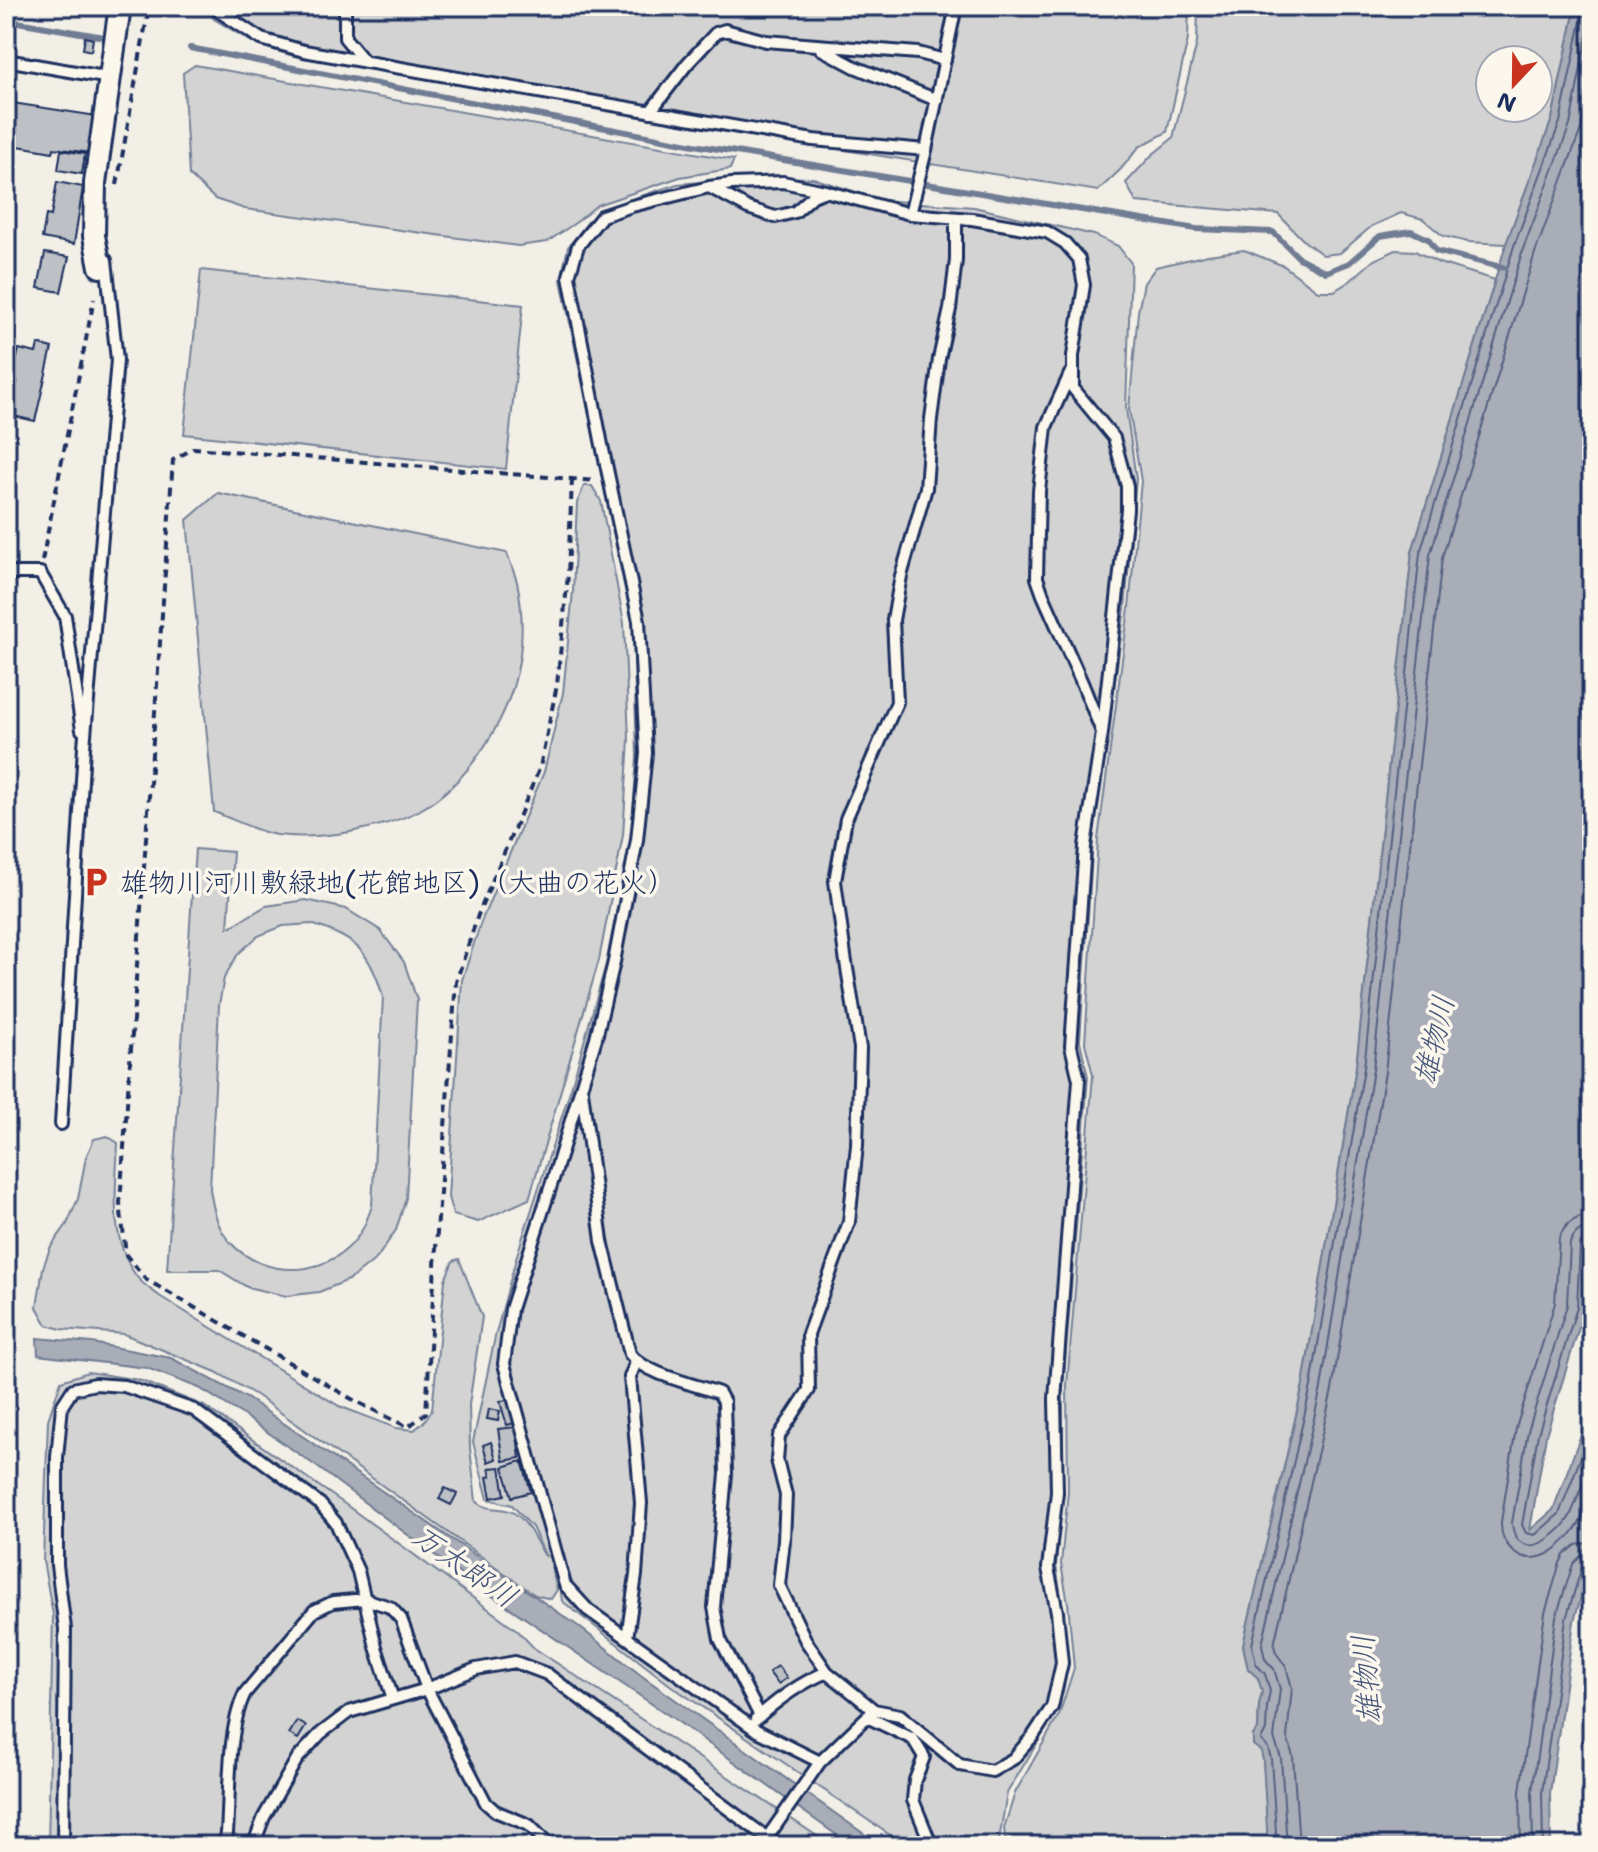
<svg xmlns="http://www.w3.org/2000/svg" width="1598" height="1852" viewBox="0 0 1598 1852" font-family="'Shantell Sans','Klee One',sans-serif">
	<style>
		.green { fill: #d2d3d2; stroke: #768198; stroke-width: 2; fill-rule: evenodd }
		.water { fill: #a9adb7; stroke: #707b93; stroke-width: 2 }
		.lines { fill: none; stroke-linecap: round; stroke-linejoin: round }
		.shore { stroke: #546182; stroke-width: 2 }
		.stream { stroke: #707b93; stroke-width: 6 }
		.building { fill: #bdc0c4; stroke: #1b2f5e; stroke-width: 2 }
		.lane-casing { stroke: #1b2f5e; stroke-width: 16 }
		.street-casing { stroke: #1b2f5e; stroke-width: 26 }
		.path { stroke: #1b2f5e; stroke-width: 4; stroke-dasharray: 8 6; stroke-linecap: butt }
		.lane { stroke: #fbf7ec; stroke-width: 10 }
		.street { stroke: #fbf7ec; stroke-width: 20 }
		.labels { text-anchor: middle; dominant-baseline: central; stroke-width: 7; stroke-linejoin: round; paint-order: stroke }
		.poi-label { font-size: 28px; fill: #1b2f5e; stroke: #fbf7ec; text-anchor: start }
		.water-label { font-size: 30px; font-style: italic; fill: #465579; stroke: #fbf7ec }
	</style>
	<rect width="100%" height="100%" fill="#f2efe6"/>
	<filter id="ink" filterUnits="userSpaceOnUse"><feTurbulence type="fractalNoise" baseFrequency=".0125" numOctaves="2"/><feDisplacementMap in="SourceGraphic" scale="16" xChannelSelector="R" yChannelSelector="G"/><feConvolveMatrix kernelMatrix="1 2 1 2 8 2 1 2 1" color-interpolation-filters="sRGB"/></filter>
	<g filter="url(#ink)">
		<!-- green -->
		<path class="green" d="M 204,6 L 1189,6 L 1188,39 L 1167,132 L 1139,147 L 1121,169 L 1098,191 L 695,126 L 294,56 L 257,45 L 214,19 Z
			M 1198,6 L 1574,6 L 1573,19 L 1552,119 L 1506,244 L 1468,242 L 1443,236 L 1423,219 L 1401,213 L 1372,226 L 1340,253 L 1323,255 L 1304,241 L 1278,214 L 1136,202 L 1126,183 L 1152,155 L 1173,138 L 1197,43 ZM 1490,60 L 1538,60 L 1538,108 L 1490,108 Z
			M 195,65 L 734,160 L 730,169 L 680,177 L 597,205 L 578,221 L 547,242 L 518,246 L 245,209 L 215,199 L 189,175 L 183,73 Z
			M 764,177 L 813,178 L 881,200 L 974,207 L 1094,235 L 1118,246 L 1131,263 L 1126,408 L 1136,479 L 1125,609 L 1093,839 L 1080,1041 L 1088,1077 L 1063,1389 L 1063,1483 L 1056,1566 L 1062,1603 L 1068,1665 L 1059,1707 L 1007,1793 L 998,1846 L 906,1846 L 670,1685 L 562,1601 L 560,1586 L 551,1566 L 557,1590 L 551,1599 L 535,1595 L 256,1395 L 216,1372 L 124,1334 L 61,1329 L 47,1325 L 37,1307 L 43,1268 L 50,1248 L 67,1224 L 78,1199 L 86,1157 L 94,1139 L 107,1136 L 118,1143 C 116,1188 108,1238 137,1277 C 143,1285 153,1291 161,1297 L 339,1406 L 396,1428 L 414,1430 L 424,1422 L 432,1410 L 445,1280 L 453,1261 L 459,1259 L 482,1317 L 469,1405 L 470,1448 L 476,1501 C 487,1512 503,1506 514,1513 C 529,1522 536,1544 546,1557 L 532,1527 L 512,1505 L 488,1499 L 473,1442 L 495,1337 L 517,1255 L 571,1088 L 606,964 L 631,841 L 637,757 L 633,626 L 561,280 L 568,247 L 598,210 L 677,184 Z
			M 1244,250 L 1284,266 L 1318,291 L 1334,291 L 1350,281 L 1374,260 L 1396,250 L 1415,251 L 1439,263 L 1495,280 L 1412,552 L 1356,1067 L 1303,1385 L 1243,1645 L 1248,1668 L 1258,1678 L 1263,1692 L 1259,1705 L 1258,1729 L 1263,1760 L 1269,1845 L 1006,1846 L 1004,1828 L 1015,1793 L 1059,1715 L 1074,1668 L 1068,1603 L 1061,1564 L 1068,1491 L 1067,1385 L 1093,1075 L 1085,1043 L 1098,839 L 1129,608 L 1141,481 L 1129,409 L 1138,312 L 1144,283 L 1156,267 L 1208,255 Z
			M 201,270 L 523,305 L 506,469 L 184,434 Z
			M 584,486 L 592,486 L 601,501 L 624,623 L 629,739 L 623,835 L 599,960 L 529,1199 L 478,1222 L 453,1215 L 448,1197 L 462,980 L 481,922 L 544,772 L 563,693 L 573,591 L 577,503 Z
			M 218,493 L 507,553 C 510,562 514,572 517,582 C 522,604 523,633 520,655 C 513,713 471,781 420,810 C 398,822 374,827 350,832 C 326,836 301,838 277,835 C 257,832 233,819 214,812 L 187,520 Z
			M 195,849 L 233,852 L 228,928 L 266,906 L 306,900 L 346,909 L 380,930 L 404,962 L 417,1000 L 406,1198 L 396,1230 L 377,1258 L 351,1279 L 319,1292 L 286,1296 L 247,1287 L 219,1270 L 167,1270 ZM 311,924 C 356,938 370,951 383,997 L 372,1206 C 369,1214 366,1223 362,1230 C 335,1278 265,1282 229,1241 C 216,1226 213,1207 210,1189 L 219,1005 L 224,978 L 238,954 L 258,936 L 283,926 Z
			M 88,1372 L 139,1380 L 204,1406 L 342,1502 L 517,1630 L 534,1648 L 832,1846 L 48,1846 L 53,1615 L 43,1561 L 48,1420 L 61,1381 Z"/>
		<!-- water -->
		<path class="water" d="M 1574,6 L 1592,6 L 1592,1201 L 1590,1209 L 1585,1308 L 1546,1435 L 1530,1530 L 1553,1510 L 1592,1405 L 1592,1560 L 1574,1621 L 1550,1794 L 1551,1846 L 1268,1846 L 1263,1760 L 1261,1751 L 1253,1745 L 1253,1735 L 1258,1729 L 1259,1705 L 1262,1692 L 1258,1678 L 1248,1669 L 1243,1645 L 1303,1385 L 1356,1067 L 1412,552 L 1506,244 L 1552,119 L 1573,19 Z
			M 37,1338 L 92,1343 L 171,1358 L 247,1398 L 578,1626 L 642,1676 L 881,1846 L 852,1846 L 677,1721 L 460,1574 L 316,1466 L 240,1413 L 199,1388 L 147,1368 L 38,1355 Z"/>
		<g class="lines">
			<!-- shore -->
			<path class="shore" d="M 1592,1215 C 1576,1216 1565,1223 1559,1238 L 1555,1303 L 1516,1428 L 1501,1522 C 1500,1545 1519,1564 1543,1556 C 1555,1552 1570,1537 1577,1527 C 1585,1516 1588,1502 1592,1491
				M 1592,1227 C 1581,1227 1574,1233 1570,1243 L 1567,1305 L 1528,1431 L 1512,1523 C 1513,1532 1515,1540 1524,1544 C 1539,1551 1563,1529 1570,1516 C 1579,1497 1585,1476 1592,1456
				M 1592,1237 L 1585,1238 L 1580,1244 L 1577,1307 L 1538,1434 L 1522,1525 L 1526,1533 L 1535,1535 L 1559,1514 L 1592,1428
				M 1277,1846 L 1271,1759 L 1268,1748 L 1261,1740 L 1266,1730 L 1267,1706 L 1270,1691 L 1265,1674 L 1256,1664 L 1252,1645 L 1311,1386 L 1364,1068 L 1420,553 L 1514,246 L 1560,122 L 1581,21 L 1582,6
				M 1287,1846 L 1281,1758 L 1274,1738 L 1280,1689 L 1274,1669 L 1265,1659 L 1262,1645 L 1321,1388 L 1373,1070 L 1430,555 L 1523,249 L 1570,125 L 1592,10
				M 1299,1846 L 1293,1756 L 1287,1737 L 1292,1688 L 1286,1666 L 1276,1653 L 1274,1645 L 1332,1390 L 1385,1072 L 1442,558 L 1535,253 L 1581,129 L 1592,76
				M 1521,1846 L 1520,1791 L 1545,1613 L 1560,1563 L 1564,1555 L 1576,1545 L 1592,1542
				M 1533,1846 L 1532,1792 L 1556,1617 L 1573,1564 L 1581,1556 L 1592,1554
				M 1543,1846 L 1542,1793 L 1566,1619 L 1581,1570 L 1586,1565 L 1592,1564"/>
			<!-- stream -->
			<path class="stream" d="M 6,20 L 104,37
				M 190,48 L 694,145 L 1196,229 L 1273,232 L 1299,258 L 1326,272 L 1349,263 L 1380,236 L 1411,231 L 1428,239 L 1436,251 L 1505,268"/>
		</g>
		<!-- building -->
		<path class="building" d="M 85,37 L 93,39 L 91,51 L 83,49 Z
			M 6,102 L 97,116 L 91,153 L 54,148 L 53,152 L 6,144 Z
			M 61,150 L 85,154 L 82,174 L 58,170 Z
			M 57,182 L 83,187 L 74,244 L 42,238 L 46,215 L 51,216 Z
			M 45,253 L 69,257 L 61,292 L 38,288 Z
			M 38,344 L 52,348 L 35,421 L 9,415 L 17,382 L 11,381 L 19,349 L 36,353 Z
			M 508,1399 L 515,1423 L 507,1425 L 500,1402 Z
			M 489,1409 L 500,1411 L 498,1421 L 487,1419 Z
			M 516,1427 L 520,1458 L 503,1461 L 498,1429 Z
			M 491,1442 L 496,1459 L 488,1462 L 483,1445 Z
			M 522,1461 L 531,1492 L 512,1497 L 503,1467 Z
			M 500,1467 L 505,1495 L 491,1498 L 487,1477 L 491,1476 L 489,1468 Z
			M 445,1488 L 457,1494 L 451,1505 L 439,1499 Z
			M 778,1666 L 787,1678 L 778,1684 L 769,1672 Z
			M 297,1721 L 306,1726 L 298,1739 L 289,1734 Z"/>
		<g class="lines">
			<!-- lane casing -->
			<g class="lane-casing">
				<path id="lane" d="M 214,6 L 220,12 L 261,39 L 304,51 L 813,140 L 926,150
					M 345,6 L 345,38 L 365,62
					M 821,49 L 855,67 L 937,100
					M 6,60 L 110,78
					M 650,112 L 687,64 L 716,33 L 725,30 L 766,41 L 918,53 L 945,60
					M 711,188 L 748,208 L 775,217 L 795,212 L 813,196 L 825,191
					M 910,214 L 926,150 L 956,6
					M 1070,374 L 1046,427 L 1039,491 L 1037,578 L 1043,595 L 1083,685 L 1102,732
					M 6,573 L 40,573 L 65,616 L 82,730
					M 582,1091 L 602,1241 L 630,1354 C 645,1374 694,1384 719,1393 L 724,1402 L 726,1474 L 714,1607 L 720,1639 L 760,1716
					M 61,1124 L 84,747 L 117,360 L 106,260
					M 627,1638 L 636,1575 L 641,1503 L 630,1377 L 636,1362
					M 867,1717 L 913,1739 L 924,1757 L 915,1780 L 913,1800 L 928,1837 L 925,1846
					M 756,1719 C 777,1700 800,1683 827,1672
					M 820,1762 L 756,1730 L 588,1610 L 565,1585 L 504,1364 L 511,1309 L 555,1173 L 596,1038 L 614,962 L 637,840 L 646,753 L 639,621 L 602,445 L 569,276 L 578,246 L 602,216 L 632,206 L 709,187 L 732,184 L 783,182 L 825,191 L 910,214 L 972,219 L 1047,232 L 1065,243 L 1079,259 L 1084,285 L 1073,356 L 1073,388 L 1114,438 L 1127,486 L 1127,510 L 1102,733 L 1085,846 L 1071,1046 L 1079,1080 L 1055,1399 L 1057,1492 L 1048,1568 L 1057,1612 L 1062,1663 L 1052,1707 L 1033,1736 L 1013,1759 L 992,1771 L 960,1765 L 900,1715 L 874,1710
					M 767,1838 L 820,1762 L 874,1710 L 827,1672 L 806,1641 L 779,1585 L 784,1540 L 786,1495 L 777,1460 L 779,1436 L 809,1390 L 808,1334 L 849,1222 L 857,1145 L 860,1048 L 845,956 L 835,881 L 846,819 L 897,702 L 893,620 L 901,576 L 926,488 L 931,419 L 939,359 L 950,309 L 956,260 L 956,218
					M 63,1846 L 65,1629 L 57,1565 L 57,1457 L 62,1406 L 73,1389 L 95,1384 L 124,1386 L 194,1410 L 320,1504 L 336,1523 L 358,1571 L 376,1647 L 393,1699
					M 224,1846 L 227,1833 C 230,1792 227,1729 245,1693 L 314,1611 L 333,1602 L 365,1599 L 390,1607 L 401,1619 L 427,1689 L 486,1803 L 495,1811 L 529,1825 L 550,1846
					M 253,1846 L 264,1817 L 297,1759 L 320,1734 L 349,1712 L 427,1689 L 476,1669 L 515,1662 L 547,1674 L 778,1846"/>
			</g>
			<!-- street casing -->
			<g class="street-casing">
				<path id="street" d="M 100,267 L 94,236 L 95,183 L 120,6"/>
			</g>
			<!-- path -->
			<path class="path" d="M 117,185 L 149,6
				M 572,479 L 568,575 L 557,685 L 540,767 L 478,915 L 456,982 L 437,1232 L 426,1413 L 408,1427 L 357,1402 L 147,1280 L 126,1255 L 120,1203 L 173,460 L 194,448 L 572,479 L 596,481
				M 42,561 L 94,299"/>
			<!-- lane -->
			<use href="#lane" class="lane"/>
			<!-- street -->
			<use href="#street" class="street"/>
		</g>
	</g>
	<!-- icons -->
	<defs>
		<g id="parking-bare" transform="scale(2.4)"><path d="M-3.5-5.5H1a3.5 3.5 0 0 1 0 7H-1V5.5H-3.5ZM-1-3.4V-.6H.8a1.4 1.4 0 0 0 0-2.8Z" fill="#c8321e" stroke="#fbf7ec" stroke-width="2.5" paint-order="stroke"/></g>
	</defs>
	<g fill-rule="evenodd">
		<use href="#parking-bare" x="96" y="882"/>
	</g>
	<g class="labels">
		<!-- poi labels -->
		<g class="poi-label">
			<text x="120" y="882">雄物川河川敷緑地(花館地区)（大曲の花火）</text>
		</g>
		<!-- water labels -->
		<g class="water-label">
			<text transform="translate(1434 1040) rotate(-77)">雄物川</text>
			<text transform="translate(465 1566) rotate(35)">万太郎川</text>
			<text transform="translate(1366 1679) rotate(-95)">雄物川</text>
		</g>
	</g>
	<!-- margin -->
	<rect width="1598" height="1852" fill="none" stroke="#fbf7ec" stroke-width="32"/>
	<rect x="16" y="16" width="1566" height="1820" fill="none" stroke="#1b2f5e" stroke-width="3" filter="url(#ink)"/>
	<!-- north arrow -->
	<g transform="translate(1514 84) rotate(202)"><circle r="38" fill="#fbf7ec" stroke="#a1a7b3" stroke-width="2"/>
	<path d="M0-6L14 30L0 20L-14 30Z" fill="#c8321e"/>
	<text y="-12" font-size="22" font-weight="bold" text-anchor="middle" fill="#1b2f5e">N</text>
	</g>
</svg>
